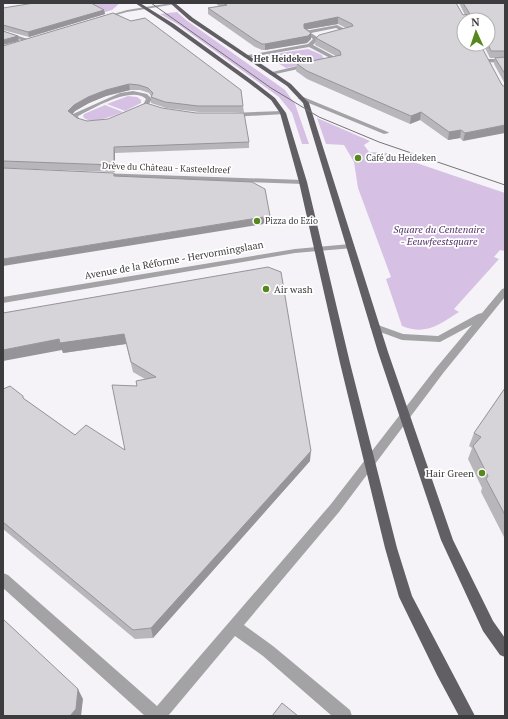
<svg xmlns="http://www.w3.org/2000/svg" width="508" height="719" viewBox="0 0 508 719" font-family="'PT Serif',serif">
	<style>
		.green { fill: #d6c1e4 }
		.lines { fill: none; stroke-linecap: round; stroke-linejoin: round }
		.minor { fill: #a3a2a4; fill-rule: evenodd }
		.major { fill: #615f63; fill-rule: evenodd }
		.tram { stroke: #757376; stroke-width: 1 }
		.wall { fill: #b9b6bb }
		.shaded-wall { fill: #969498 }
		.building { fill: #d7d4d9; stroke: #969498 }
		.poi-dot { fill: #56881e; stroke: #fff; stroke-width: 1.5 }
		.labels { text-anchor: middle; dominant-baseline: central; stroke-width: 3.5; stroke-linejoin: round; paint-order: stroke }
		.far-neighbourhood-label { font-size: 9px; font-weight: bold; fill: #3f3d41; stroke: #fff }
		.far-poi-label { font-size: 9px; fill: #3c3b3d; stroke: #fff; text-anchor: start }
		.far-street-label { font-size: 9px; fill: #3c3b3d; stroke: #fff }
		.park-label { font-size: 10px; font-style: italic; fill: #523065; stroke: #fff }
		.street-label { font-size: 10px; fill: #3c3b3d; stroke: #fff }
		.poi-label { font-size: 10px; fill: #3c3b3d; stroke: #fff; text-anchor: start }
	</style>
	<rect width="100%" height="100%" fill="#f6f3f8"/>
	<!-- green -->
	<path class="green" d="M 81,3 L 120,3 L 112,10 L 102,13 Z
		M 177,12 L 186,20 L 285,90 L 295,104 L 309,144 L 302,144 L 292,113 L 279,97 L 179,25 L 160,14 Z
		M 308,49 L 322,55 L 324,59 L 321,61 L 286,68 L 265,55 Z
		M 128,96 L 137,97 L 141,100 L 141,103 L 125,111 L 107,104 Z
		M 105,105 L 123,112 C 114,115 91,126 83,117 L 84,114 Z
		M 317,118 L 370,141 L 364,145 L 369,152 L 387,153 L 505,193 L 505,251 L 500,250 L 494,257 L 499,259 L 454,309 L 459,312 C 440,324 426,336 402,326 L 386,279 L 391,277 L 358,188 L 354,162 L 344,145 L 326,144 Z"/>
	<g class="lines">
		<!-- minor -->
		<path class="minor" d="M 171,3 L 182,3 L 127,12 L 102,19 L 100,18 L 127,10 Z
			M 337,25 L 351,32 L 318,40 L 313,45 L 339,59 L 339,61 L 328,62 L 328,60 L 332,59 L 309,47 L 246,58 L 243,56 L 308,44 L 313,39 L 305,33 L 305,31 ZM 336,28 L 344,32 L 317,37 L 311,33 Z
			M 3,31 L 31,40 L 32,41 L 27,42 L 3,34 Z
			M 487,59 L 505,59 L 505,63 L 485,62 L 485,60 Z
			M 310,63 L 312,64 L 312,66 L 271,75 L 268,73 Z
			M 133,91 L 147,94 L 152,99 L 149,104 L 158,109 L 158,111 L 154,111 L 144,106 L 143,105 L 146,99 C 132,85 92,109 78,116 L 79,120 L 84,122 L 84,124 L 75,122 L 71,117 L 73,114 L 120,93 Z
			M 301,96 L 388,132 L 389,133 L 384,134 L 299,99 L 298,98 Z
			M 283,111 L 285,112 L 285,114 L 231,117 L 228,115 L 231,113 Z
			M 98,173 L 303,180 L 307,182 L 303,184 L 101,177 L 97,175 Z
			M 350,244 L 354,246 L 353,248 L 295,253 L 3,303 L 3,297 L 295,249 Z
			M 505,288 L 505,297 L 444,372 L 339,512 L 244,625 L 273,646 L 350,710 L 352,716 L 332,716 L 263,656 L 235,636 L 168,716 L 145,716 L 3,588 L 3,573 L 8,575 L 157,706 L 331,504 L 436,368 L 472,325 L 440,342 L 402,340 L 372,329 L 370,327 L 372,325 L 378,325 L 403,334 L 438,336 L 478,314 L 482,313 L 502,289 Z"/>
		<!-- major -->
		<path class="major" d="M 135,3 L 140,3 L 174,24 L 253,81 L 275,98 L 286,113 L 307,182 L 350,363 L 397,548 L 412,596 L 475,716 L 459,716 L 437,675 L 399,597 L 385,548 L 340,363 L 299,182 L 280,113 L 271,100 L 249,83 L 170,26 Z
			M 170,3 L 175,3 L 193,18 L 291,84 L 309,103 L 388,352 L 453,540 L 493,621 L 505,638 L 505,657 L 500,655 L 483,631 L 441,540 L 378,352 L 303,103 L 287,86 L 189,20 Z"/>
		<!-- tram -->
		<path class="tram" d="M 151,3 L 271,88 L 319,117 L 379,142 L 505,185"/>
	</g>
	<!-- wall -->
	<path class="wall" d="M 217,3 L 456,3 L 463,15 L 465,15 L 459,3 L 505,3 L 505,84 L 494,64 L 495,58 L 490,58 L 483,44 L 488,44 L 488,20 L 464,20 L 502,85 L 463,141 L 460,138 L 448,140 L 420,120 L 410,124 L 307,79 L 296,71 L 297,64 L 336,56 L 315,45 L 316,38 L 346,28 L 338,24 L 307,29 L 311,33 L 311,39 L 307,43 L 265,50 L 262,50 L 255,47 L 208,14 L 208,8 L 220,6 L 217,5 Z
		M 3,8 L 104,10 L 105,14 L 29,37 L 3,30 Z
		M 3,46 L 243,106 L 244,112 L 199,112 L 166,108 L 151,103 L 151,96 L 149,93 L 140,90 L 130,90 L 106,96 L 89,103 L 75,111 L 72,114 L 77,118 L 87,121 L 249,142 L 249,148 L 115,153 L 115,172 L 3,168 Z
		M 268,267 L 310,461 L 153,638 L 135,639 L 3,529 L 3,389 L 24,399 L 75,435 L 125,450 L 136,386 L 145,379 L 133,372 L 126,344 L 63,353 L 62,350 Z
		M 505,388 L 505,539 L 481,492 L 482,488 L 468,459 L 472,448 L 469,446 L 474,433 Z"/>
	<!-- shaded-wall -->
	<path class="shaded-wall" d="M 104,10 L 105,14 L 29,37 L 28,32 Z
		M 338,17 L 338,24 L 304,30 L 304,24 Z
		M 311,33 L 311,39 L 307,43 L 265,50 L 265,44 Z
		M 18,36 L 19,41 L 3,45 L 3,40 Z
		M 129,84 L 130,90 L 106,96 L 89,103 L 75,111 L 70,117 L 68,111 L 74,105 L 88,97 L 106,90 Z
		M 421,112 L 420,120 L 410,124 L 411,116 Z
		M 505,125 L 505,133 L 463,141 L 465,133 Z
		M 461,130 L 460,138 L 448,140 L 449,132 Z
		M 114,147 L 115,153 L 115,172 L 114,165 Z
		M 270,216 L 270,223 L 3,266 L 3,259 Z
		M 124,334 L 126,344 L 63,353 L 62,350 L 3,361 L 3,350 L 59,339 Z
		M 311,451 L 310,461 L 153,638 L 151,628 Z
		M 78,689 L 83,699 L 81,716 L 70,716 Z"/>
	<!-- building -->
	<path class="building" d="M 34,3 L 91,3 L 104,10 L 28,32 L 3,25 L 3,8 Z
		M 223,3 L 456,3 L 463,15 L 470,14 L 463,3 L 505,3 L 505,51 L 491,51 L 488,44 L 488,20 L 464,20 L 464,44 L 480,44 L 502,85 L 505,87 L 505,125 L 465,133 L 461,130 L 449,132 L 421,112 L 411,116 L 307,71 L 297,64 L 341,55 L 340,51 L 316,38 L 319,35 L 353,26 L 352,24 L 338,17 L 304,24 L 304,28 L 311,33 L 308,36 L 265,44 L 262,44 L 255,40 L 208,8 L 227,5 Z
		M 113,13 L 131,21 L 145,18 L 241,90 L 243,106 L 198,106 L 165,102 L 151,97 L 153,93 L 148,88 L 139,85 L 129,84 L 106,90 L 88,97 L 74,105 L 68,111 L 77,118 L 87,121 L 108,119 L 146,103 L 162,108 L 196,113 L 244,113 L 249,142 L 114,147 L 114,165 L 3,161 L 3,46 Z
		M 3,31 L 18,36 L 3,40 Z
		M 505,57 L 505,74 L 495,58 Z
		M 3,168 L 114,173 L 114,176 L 252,182 L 265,189 L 270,216 L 3,259 Z
		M 268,267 L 281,272 L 311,451 L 151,628 L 133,630 L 3,522 L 3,389 L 10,386 L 23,396 L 23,398 L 75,435 L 86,425 L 125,450 L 112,385 L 137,386 L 136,381 L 156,377 L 131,362 L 124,334 L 60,343 L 59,339 L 3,350 L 3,313 Z
		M 505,388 L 505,515 L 486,479 L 488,476 L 473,446 L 481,437 L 474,433 Z
		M 3,619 L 78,689 L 76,709 L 70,716 L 3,716 Z
		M 282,703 L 298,716 L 272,716 Z"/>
	<!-- markers -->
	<g class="poi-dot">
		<circle cx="358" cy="158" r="4"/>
		<circle cx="257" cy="221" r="4"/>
		<circle cx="266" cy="289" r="4"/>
		<circle cx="482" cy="473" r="4"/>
	</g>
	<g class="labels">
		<!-- far-neighbourhood labels -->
		<g class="far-neighbourhood-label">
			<text x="283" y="59">Het Heideken</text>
		</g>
		<!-- far-poi labels -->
		<g class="far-poi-label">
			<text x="366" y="158">Café du Heideken</text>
			<text x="265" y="221">Pizza do Ezio</text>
		</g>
		<!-- far-street labels -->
		<g class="far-street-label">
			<text transform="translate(166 168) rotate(2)">Drève du Château - Kasteeldreef</text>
		</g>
		<!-- park labels -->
		<g class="park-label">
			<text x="439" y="229">Square du Centenaire<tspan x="439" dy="12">- Eeuwfeestsquare</tspan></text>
		</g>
		<!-- street labels -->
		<g class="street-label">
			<text transform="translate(174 260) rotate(-10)">Avenue de la Réforme - Hervormingslaan</text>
		</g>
		<!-- poi labels -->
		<g class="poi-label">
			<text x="274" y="289">Air wash</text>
			<text x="474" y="473" text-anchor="end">Hair Green</text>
		</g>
	</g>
	<!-- border -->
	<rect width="508" height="719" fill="none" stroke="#3c3b3d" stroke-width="8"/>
	<!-- north arrow -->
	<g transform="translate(476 32) rotate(357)"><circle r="19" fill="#ffffff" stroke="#b1b1b1"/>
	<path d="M0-3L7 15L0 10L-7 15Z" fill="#56881e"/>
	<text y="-6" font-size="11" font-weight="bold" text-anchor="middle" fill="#3c3b3d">N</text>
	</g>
</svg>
